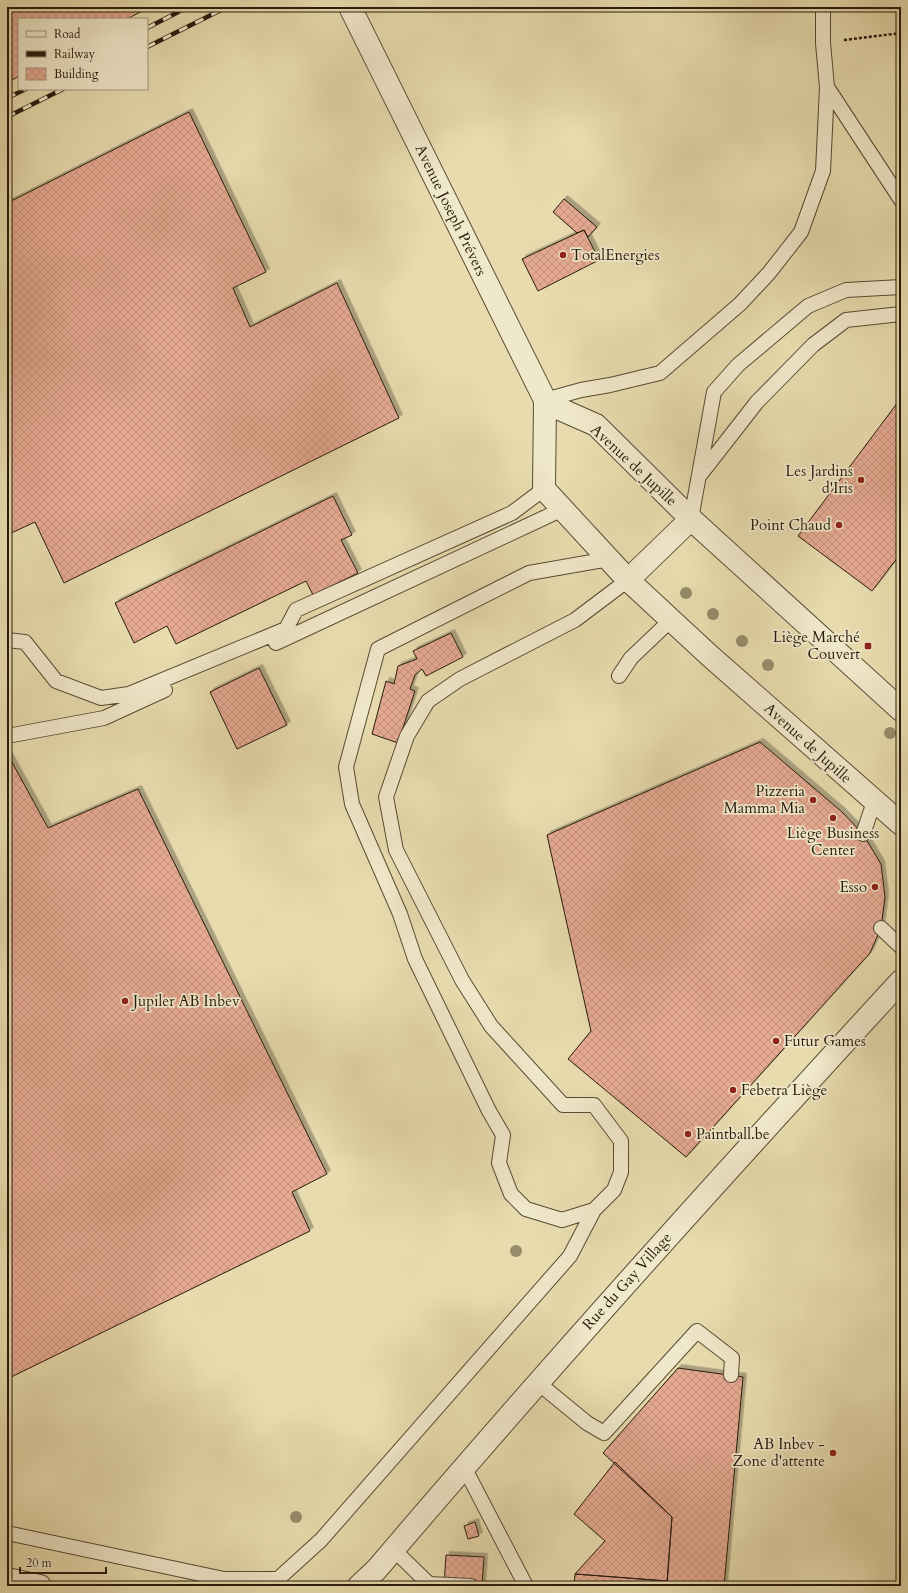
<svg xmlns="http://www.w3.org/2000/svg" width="908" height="1593" viewBox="0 0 908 1593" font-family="Cardo,serif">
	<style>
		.building { fill: url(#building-cross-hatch); stroke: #271b0c; filter: url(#shadow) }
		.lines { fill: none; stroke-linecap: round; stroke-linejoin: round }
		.service-casing { stroke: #574b34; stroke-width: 16 }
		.minor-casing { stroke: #574b34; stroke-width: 24 }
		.path { stroke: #271b0c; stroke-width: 2.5; stroke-dasharray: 3 2; stroke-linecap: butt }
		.service { stroke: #f0e8ca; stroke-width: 14 }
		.minor { stroke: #f0e8ca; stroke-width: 22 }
		.rail-casing { stroke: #271b0c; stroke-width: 4.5 }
		.rail { stroke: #f0e8ca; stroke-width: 3; stroke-dasharray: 9; stroke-linecap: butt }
		.tree { fill: #968d6a }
		.poi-dot { fill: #8f2418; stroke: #f0e8ca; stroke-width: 1.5 }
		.labels { text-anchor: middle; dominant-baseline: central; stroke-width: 3.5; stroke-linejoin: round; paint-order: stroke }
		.street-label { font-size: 15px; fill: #271b0c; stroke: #f0e8ca }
		.poi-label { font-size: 15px; fill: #271b0c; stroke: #f0e8ca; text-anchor: end }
	</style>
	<defs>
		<pattern id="building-cross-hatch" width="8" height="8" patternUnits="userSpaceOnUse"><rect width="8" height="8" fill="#e6aa93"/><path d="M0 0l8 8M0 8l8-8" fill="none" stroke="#c5927e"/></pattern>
		<filter id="shadow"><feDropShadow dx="3.5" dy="-3.5" stdDeviation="0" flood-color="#0004"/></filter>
	</defs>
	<rect width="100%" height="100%" fill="#e8dcae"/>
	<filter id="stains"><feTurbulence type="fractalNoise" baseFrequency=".005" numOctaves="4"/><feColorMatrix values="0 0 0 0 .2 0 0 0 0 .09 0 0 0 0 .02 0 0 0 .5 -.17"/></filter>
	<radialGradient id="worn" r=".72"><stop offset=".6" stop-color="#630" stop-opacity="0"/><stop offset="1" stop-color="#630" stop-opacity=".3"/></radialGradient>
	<!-- building -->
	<path class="building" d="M 7,7 L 150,7 L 127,19 L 19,19 L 19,76 L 7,83 Z
		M 189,112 L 266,272 L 233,288 L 250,327 L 337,283 L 399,418 L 64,583 L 35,522 L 7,535 L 7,203 Z
		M 564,199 L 597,227 L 588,237 L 584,230 L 577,233 L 553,212 Z
		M 584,230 L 599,260 L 538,291 L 522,259 Z
		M 901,398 L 901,553 L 872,591 L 798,536 Z
		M 333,496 L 352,535 L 341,540 L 358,573 L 313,595 L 306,581 L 176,644 L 167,626 L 134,643 L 115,603 Z
		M 451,633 L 463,657 L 426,676 L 422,669 L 415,675 L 410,689 L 415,691 L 398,743 L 372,734 L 386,681 L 394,684 L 398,666 L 417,659 L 413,651 Z
		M 259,668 L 287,725 L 237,749 L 210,692 Z
		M 760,742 L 842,812 L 863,834 L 881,864 L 885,897 L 881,928 L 870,953 L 686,1157 L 568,1059 L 591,1031 L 547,835 Z
		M 7,753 L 48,828 L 138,789 L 327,1174 L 292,1192 L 310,1231 L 7,1379 Z
		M 678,1368 L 743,1377 L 724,1586 L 667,1586 L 672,1517 L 603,1453 Z
		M 615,1462 L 672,1517 L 667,1581 L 575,1574 L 605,1541 L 574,1514 Z
		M 475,1522 L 479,1536 L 468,1539 L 464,1526 Z
		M 446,1555 L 484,1557 L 482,1586 L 444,1586 Z
		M 575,1574 L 667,1581 L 667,1586 L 574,1586 Z"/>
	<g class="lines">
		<!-- service casing -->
		<g class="service-casing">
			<path id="service" d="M 827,87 L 901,200
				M 545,400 L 581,390 L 610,385 L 660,373 L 740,304 L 769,273 L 801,232 L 823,171 L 827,87 L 823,43 L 823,7
				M 700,475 L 757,402 L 813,345 L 846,320 L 901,314
				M 691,519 L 714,392 L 738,365 L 808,306 L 846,290 L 901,287
				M 609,559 L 529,573 L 378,649 L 346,767 L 352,804 L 400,914 L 415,959 L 489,1111 L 503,1135 L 499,1163 L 511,1194 L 526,1209 L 562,1220 L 594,1210 L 614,1190 L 621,1172 L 621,1141 L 594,1105 L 563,1105 L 491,1026 L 462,980 L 396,850 L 386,797 L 407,736 L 428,701 L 460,679 L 575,620 L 628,580
				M 7,640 L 25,642 L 56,681 L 101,698 L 129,694 L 286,629 L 296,610 L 512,513 L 544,489
				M 276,643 L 563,509
				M 619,676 L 631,658 L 672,619
				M 7,736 L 104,718 L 165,690
				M 863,834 L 874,802
				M 881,928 L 901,947
				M 537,1382 L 587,1423 L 604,1433 L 697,1331 L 732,1358 L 731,1375
				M 464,1467 L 526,1586
				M 7,1533 L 224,1579 L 278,1579 L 321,1540 L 570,1256 L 594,1210
				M 393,1549 L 429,1584 L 471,1586"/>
		</g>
		<!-- minor casing -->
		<g class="minor-casing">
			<path id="minor" d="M 350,7 L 545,400 L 544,489 L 628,580 L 710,656 L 901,824
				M 546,403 L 596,425 L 691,519 L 901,710
				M 628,580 L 691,519
				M 7,1579 L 40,1586
				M 359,1586 L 377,1569 C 547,1369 723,1174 901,981"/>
		</g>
		<!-- path -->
		<path class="path" d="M 844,40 L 901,33"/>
		<!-- service -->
		<use href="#service" class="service"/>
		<!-- minor -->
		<use href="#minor" class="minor"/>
		<!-- rail casing -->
		<g class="rail-casing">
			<path id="rail" d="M 147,28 L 188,7
				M 147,47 L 227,7
				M 7,98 L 26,89
				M 7,117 L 63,89"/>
		</g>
		<!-- rail -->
		<use href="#rail" class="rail"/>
	</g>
	<!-- trees -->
	<g class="tree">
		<circle cx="686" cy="593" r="6"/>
		<circle cx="713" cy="614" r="6"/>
		<circle cx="742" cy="641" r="6"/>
		<circle cx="768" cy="665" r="6"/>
		<circle cx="890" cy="733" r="6"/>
		<circle cx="516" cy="1251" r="6"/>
		<circle cx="296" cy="1517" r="6"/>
	</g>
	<!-- markers -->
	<g class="poi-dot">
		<circle cx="563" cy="255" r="4"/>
		<circle cx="861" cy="480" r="4"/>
		<circle cx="839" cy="525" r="4"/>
		<rect x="864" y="642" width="8" height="8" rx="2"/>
		<circle cx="813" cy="800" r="4"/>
		<circle cx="833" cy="818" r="4"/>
		<circle cx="875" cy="887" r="4"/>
		<circle cx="125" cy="1001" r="4"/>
		<circle cx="776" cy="1041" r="4"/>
		<circle cx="733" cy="1090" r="4"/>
		<circle cx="688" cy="1134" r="4"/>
		<circle cx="833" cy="1453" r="4"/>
	</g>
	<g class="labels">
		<!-- street labels -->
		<g class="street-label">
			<text transform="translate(451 210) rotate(64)">Avenue Joseph Prévers</text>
			<text transform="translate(634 465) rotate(43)">Avenue de Jupille</text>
			<text transform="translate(808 743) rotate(42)">Avenue de Jupille</text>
			<text transform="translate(627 1281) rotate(-48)">Rue du Gay Village</text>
		</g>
		<!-- poi labels -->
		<g class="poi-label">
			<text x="571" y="255" text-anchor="start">TotalEnergies</text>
			<text x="853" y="471">Les Jardins<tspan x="853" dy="17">d'Iris</tspan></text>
			<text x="831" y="525">Point Chaud</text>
			<text x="860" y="637">Liège Marché<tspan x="860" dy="17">Couvert</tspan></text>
			<text x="805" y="791">Pizzeria<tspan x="805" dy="17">Mamma Mia</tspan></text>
			<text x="833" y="833" text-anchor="middle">Liège Business<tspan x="833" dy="17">Center</tspan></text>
			<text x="867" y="887">Esso</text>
			<text x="133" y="1001" text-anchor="start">Jupiler AB Inbev</text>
			<text x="784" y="1041" text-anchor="start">Futur Games</text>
			<text x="741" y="1090" text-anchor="start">Febetra Liège</text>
			<text x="696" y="1134" text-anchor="start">Paintball.be</text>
			<text x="825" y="1444">AB Inbev -<tspan x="825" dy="17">Zone d'attente</tspan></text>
		</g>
	</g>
	<!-- margin -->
	<rect width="908" height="1593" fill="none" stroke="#e8dcae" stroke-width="24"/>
	<rect x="8" y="8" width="892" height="1577" fill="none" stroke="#271b0c" stroke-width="2"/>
	<rect x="12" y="12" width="884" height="1569" fill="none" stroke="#271b0c"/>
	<!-- legend -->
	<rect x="18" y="18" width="130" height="72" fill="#f0e8ca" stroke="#a0967e"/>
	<rect x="26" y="31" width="20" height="6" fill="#f0e8ca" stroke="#a0967e"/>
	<text x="54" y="38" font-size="12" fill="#271b0c">Road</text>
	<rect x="26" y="51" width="20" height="6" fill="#271b0c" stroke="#a0967e"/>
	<text x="54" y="58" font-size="12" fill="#271b0c">Railway</text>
	<rect x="26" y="68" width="20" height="12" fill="url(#building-cross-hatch)" stroke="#a0967e"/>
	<text x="54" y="78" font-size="12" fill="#271b0c">Building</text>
	<!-- scale -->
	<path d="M20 1567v6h86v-6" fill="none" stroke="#271b0c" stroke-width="2"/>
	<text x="26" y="1567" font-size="12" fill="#271b0c" stroke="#f0e8ca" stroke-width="3" paint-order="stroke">20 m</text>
	<rect width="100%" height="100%" filter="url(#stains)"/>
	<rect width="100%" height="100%" fill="url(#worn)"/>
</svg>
